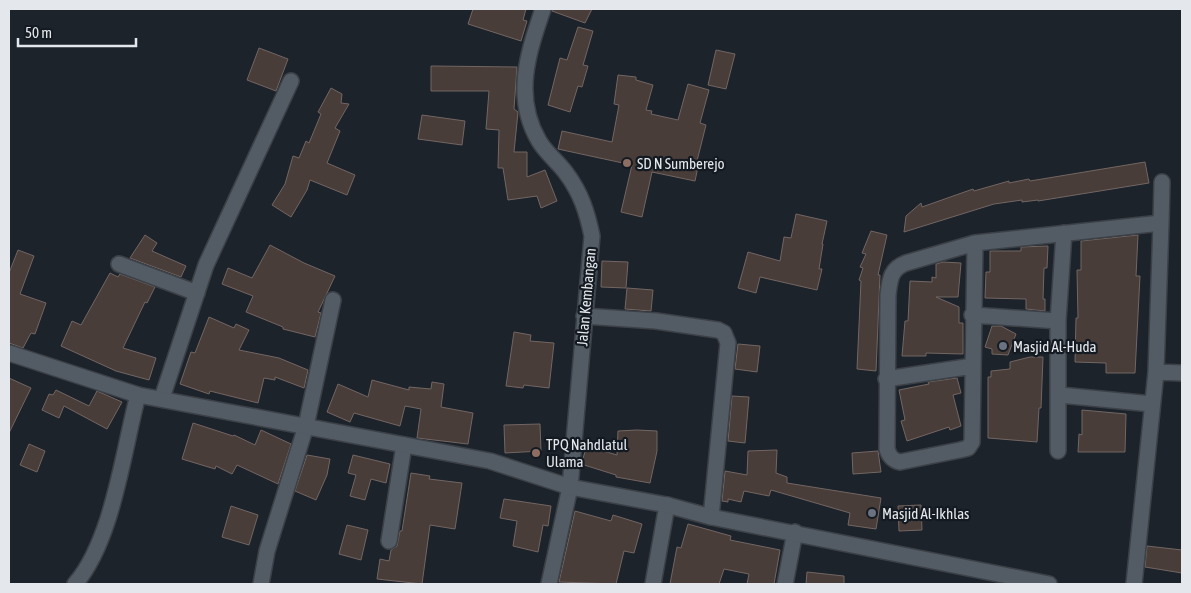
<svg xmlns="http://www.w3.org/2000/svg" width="1191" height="593" viewBox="0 0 1191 593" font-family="'Asap Condensed',sans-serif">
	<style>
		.building { fill: #493d3a; stroke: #726663 }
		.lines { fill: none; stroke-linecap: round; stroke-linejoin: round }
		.street-casing { stroke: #3c4147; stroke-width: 18 }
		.secondary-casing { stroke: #3c4147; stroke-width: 18 }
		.street { stroke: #535b64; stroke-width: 15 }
		.secondary { stroke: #535b64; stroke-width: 15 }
		.education-dot { fill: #8d6e63; stroke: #141a21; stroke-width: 2 }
		.worship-dot { fill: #6b7280; stroke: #141a21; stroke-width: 2 }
		.labels { text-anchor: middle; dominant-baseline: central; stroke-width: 4.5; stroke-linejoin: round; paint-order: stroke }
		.poi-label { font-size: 15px; fill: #e4e8ed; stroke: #141a21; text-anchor: start }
		.street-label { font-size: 15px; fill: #e4e8ed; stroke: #141a21 }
	</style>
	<rect width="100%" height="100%" fill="#1d232b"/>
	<!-- building -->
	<path class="building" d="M 473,9 L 526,9 L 523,20 L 527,21 L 521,41 L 468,24 Z
		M 552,9 L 592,9 L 585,23 L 552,11 Z
		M 578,27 L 593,31 L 583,65 L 588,66 L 582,87 L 578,86 L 570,112 L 548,105 L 560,58 L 567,60 Z
		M 259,48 L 288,59 L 276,91 L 247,80 Z
		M 716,50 L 735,54 L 726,89 L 708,85 Z
		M 431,66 L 517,67 L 514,109 L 518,112 L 514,152 L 527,152 L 527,177 L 545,170 L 557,201 L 541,208 L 537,196 L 508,200 L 503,168 L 498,168 L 499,130 L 486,129 L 489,91 L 431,91 Z
		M 618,75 L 636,77 L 636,80 L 653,85 L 646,110 L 652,111 L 651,114 L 678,120 L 688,84 L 709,90 L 700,123 L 706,125 L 697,161 L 699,162 L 695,181 L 652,172 L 642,217 L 621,212 L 632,165 L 558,149 L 562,131 L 612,142 L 619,105 L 614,104 Z
		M 331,88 L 342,94 L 341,103 L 349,104 L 335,128 L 340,131 L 327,163 L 355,175 L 347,195 L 310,180 L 307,190 L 291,217 L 272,205 L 285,184 L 293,156 L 299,158 L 306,141 L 309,143 L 321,114 L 318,112 Z
		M 422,115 L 465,121 L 462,145 L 418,139 Z
		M 1145,162 L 1149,183 L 1038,201 L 1038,200 L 1022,202 L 1022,200 L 994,204 L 904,232 L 906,216 L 921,203 L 922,207 L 973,189 L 974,191 L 1009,181 L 1009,183 L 1029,179 L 1030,181 Z
		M 796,214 L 827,221 L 822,244 L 823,244 L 819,269 L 822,269 L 817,290 L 760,277 L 756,293 L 738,288 L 748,252 L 780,261 L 784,237 L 791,238 Z
		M 871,231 L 887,235 L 878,275 L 880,275 L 876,371 L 857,369 L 861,281 L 859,280 L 863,268 L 860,267 L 866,254 L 862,253 Z
		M 145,235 L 157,243 L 152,251 L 186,266 L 181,277 L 130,258 Z
		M 1138,235 L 1136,276 L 1140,276 L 1135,373 L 1106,373 L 1106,363 L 1075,362 L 1076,318 L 1078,318 L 1077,270 L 1081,270 L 1081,241 Z
		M 270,245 L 304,263 L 335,276 L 318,312 L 321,313 L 315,337 L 283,329 L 283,327 L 246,312 L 253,296 L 222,284 L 228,268 L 252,278 Z
		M 1048,246 L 1047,268 L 1044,268 L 1043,299 L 1045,299 L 1045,311 L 1026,309 L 1026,299 L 985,298 L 986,272 L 990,272 L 990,251 L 1021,251 L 1021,247 Z
		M 18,250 L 34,256 L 20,294 L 46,303 L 35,334 L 31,333 L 23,348 L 9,343 L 9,273 Z
		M 602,261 L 628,262 L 626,288 L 601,287 Z
		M 943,262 L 961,263 L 958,297 L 936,297 L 959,307 L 959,323 L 963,323 L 963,354 L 926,353 L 926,356 L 902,356 L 905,321 L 908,321 L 910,281 L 932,282 L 932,277 L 936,278 L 936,264 Z
		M 110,273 L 118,277 L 120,274 L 155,287 L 147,303 L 145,302 L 123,348 L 156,358 L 149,380 L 116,371 L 61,346 L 72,321 L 81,325 Z
		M 627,288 L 653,290 L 651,311 L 625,309 Z
		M 209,317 L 234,328 L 236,324 L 249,330 L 239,350 L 279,358 L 308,370 L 304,388 L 275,377 L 275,380 L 264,378 L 258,403 L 210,391 L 209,394 L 180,384 L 191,352 L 195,353 Z
		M 992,326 L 1001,326 L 1016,334 L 1008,355 L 992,354 L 992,349 L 985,347 Z
		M 514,332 L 531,335 L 530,341 L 554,343 L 549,388 L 524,385 L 523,388 L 506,386 Z
		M 738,344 L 760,346 L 757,372 L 735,369 Z
		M 1030,357 L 1043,357 L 1041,408 L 1039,408 L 1037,442 L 988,438 L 988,377 L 991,377 L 991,371 L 1010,369 L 1010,362 Z
		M 9,378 L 31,388 L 9,433 Z
		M 957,378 L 961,393 L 953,395 L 961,426 L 950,430 L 949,427 L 907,441 L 901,421 L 905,420 L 899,390 L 929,384 L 928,382 Z
		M 372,380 L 409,390 L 409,387 L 431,389 L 432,382 L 444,384 L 441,407 L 473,413 L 468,444 L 417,438 L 421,409 L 405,406 L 400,426 L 354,413 L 350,422 L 327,412 L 338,384 L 368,397 Z
		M 56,390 L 89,406 L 97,391 L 122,402 L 107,429 L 64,406 L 59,418 L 42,410 L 49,394 L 53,395 Z
		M 732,396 L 749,397 L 745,443 L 728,441 Z
		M 1082,410 L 1126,414 L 1125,452 L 1078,452 L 1079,434 L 1082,435 Z
		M 193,423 L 233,436 L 234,435 L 255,445 L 261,430 L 291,444 L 278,484 L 237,465 L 232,474 L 216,466 L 215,469 L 182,459 Z
		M 540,424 L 541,451 L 505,453 L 504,425 Z
		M 637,430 L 657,431 L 657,451 L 650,483 L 616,477 L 616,475 L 581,464 L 587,446 L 617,455 L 618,431 Z
		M 29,444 L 45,451 L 37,472 L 20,465 Z
		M 777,450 L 776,473 L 787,477 L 787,483 L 881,498 L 876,529 L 848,525 L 850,513 L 771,490 L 769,496 L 744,491 L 741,502 L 728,499 L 728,502 L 722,501 L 725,471 L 747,475 L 748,451 Z
		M 878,451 L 881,472 L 853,474 L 852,453 Z
		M 307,455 L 330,459 L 327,475 L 316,500 L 295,491 Z
		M 353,455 L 390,464 L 386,483 L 371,479 L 365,500 L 350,496 L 356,475 L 348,473 Z
		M 411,473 L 430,476 L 429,479 L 462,483 L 455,529 L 430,525 L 422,584 L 377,579 L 380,559 L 389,561 L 391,550 L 397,546 L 400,531 L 402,531 Z
		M 504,499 L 551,506 L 548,526 L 543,525 L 538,552 L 513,546 L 517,521 L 500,518 Z
		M 921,505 L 922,530 L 899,531 L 898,506 Z
		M 231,506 L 258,515 L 249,545 L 222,537 Z
		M 575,511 L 611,521 L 613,515 L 642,524 L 634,553 L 624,551 L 616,584 L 559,582 Z
		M 688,524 L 731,536 L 730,540 L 780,550 L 774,584 L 747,584 L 749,574 L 724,569 L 719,584 L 670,584 L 677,547 L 681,548 Z
		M 347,525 L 368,530 L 361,560 L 339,554 Z
		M 1147,546 L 1182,550 L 1182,573 L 1145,567 Z
		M 807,572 L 844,576 L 844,584 L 806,584 Z"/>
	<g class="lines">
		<!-- street casing -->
		<g class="street-casing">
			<path id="street" d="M 543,9 C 528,53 513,97 539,141 C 546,153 558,162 566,173 C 581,193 587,212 592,236 L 570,487 L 549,584
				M 1161,223 L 1162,182
				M 975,243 L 972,442 L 968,448 L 960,450 L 900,462 C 892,460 889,456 887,449 L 888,295 C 890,280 890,269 906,263 L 975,243 L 1161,223 L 1156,372
				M 119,264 L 197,293
				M 972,315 L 1058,321
				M 584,316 L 656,321 L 718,330 L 724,333 L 728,343 L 711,517
				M 886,379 L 973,366
				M 1060,395 L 1152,404
				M 162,398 L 206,265 L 291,81
				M 1058,451 L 1058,321 L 1064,233
				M 389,541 L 404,445
				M 75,584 C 113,540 123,451 138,395
				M 261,584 L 267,551 L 306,426 L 333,300
				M 653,584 L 667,505
				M 785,584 L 795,532
				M 1134,584 L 1156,372 L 1182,373"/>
		</g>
		<!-- secondary casing -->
		<g class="secondary-casing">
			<path id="secondary" d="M 9,353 L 138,395 L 490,461 L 570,487 L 667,505 L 711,517 L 1049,584"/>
		</g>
		<!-- street -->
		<use href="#street" class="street"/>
		<!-- secondary -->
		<use href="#secondary" class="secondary"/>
	</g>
	<!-- markers -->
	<g class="education-dot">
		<circle cx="627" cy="163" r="5"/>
		<circle cx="536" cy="453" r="5"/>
	</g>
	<g class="worship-dot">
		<circle cx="1003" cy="346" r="5"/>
		<circle cx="872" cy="513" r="5"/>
	</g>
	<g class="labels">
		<!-- poi labels -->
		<g class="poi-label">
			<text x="637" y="163">SD N Sumberejo</text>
			<text x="1013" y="346">Masjid Al-Huda</text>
			<text x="546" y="444">TPQ Nahdlatul<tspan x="546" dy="17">Ulama</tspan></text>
			<text x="882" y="513">Masjid Al-Ikhlas</text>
		</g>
		<!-- street labels -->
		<g class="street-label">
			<text transform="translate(586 297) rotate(-85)">Jalan Kembangan</text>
		</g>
	</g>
	<!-- border -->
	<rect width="1191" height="593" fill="none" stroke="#e4e8ed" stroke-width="20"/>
	<!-- scale -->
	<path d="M18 38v8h118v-8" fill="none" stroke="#e4e8ed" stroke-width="2.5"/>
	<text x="25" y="38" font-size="15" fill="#e4e8ed" stroke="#141a21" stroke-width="4" paint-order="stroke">50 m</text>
</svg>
